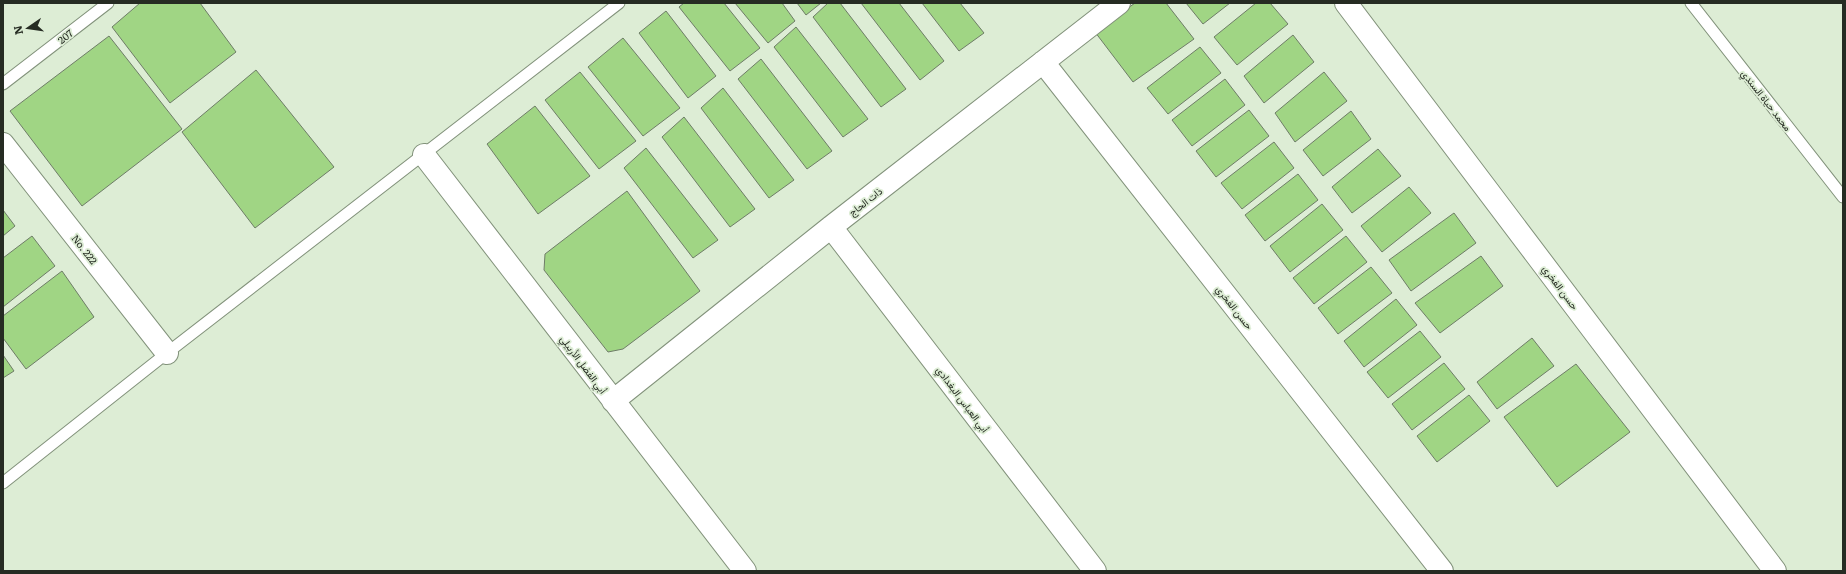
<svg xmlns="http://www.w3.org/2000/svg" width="1846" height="574" viewBox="0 0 1846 574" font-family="Literata,Vazirmatn,serif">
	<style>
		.building { fill: #a0d584; stroke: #6e7d67 }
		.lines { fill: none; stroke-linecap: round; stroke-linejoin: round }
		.lane-casing { stroke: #82927b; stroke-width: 13 }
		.street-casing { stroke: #82927b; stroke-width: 24 }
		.lane { stroke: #fff; stroke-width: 11 }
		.street { stroke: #fff; stroke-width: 22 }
		.labels { text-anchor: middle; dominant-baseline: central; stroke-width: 3.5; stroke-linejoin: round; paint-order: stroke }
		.street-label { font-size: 10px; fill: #262c23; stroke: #ddedd5 }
	</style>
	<rect width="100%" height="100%" fill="#ddedd5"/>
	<!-- building -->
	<path class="building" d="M 140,3 L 200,3 L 236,52 L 170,103 L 112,27 Z
		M 684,3 L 724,3 L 760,48 L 730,71 L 679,7 Z
		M 735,3 L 782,3 L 795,21 L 768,43 Z
		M 797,3 L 821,3 L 806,15 Z
		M 828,3 L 840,3 L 906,89 L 881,107 L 813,17 Z
		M 861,3 L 899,3 L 944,61 L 920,80 Z
		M 922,3 L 960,3 L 984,33 L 959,51 Z
		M 1135,3 L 1166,3 L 1194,39 L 1133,82 L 1095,32 Z
		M 1186,3 L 1230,3 L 1203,24 Z
		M 1256,3 L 1270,3 L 1288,24 L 1237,65 L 1214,37 Z
		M 666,11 L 716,76 L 688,98 L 639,33 Z
		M 796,27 L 868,119 L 843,137 L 774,47 Z
		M 1293,35 L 1314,62 L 1264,103 L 1244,76 Z
		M 109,36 L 182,129 L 82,206 L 10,111 Z
		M 623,38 L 680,108 L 643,136 L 588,67 Z
		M 1200,47 L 1221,73 L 1168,114 L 1147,88 Z
		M 761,59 L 832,151 L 807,169 L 738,79 Z
		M 256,70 L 334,167 L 255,228 L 182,132 Z
		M 580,72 L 636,141 L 599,169 L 545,100 Z
		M 1324,72 L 1347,101 L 1295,142 L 1275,113 Z
		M 1225,79 L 1245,105 L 1192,146 L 1172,120 Z
		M 723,88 L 794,180 L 769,198 L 701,108 Z
		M 535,106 L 590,176 L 538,214 L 487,144 Z
		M 1249,110 L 1269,136 L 1216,177 L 1196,151 Z
		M 1351,111 L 1371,139 L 1323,176 L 1303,150 Z
		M 684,117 L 755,209 L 730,227 L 662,137 Z
		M 1274,142 L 1294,168 L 1242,209 L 1221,183 Z
		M 646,148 L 718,240 L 693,258 L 624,168 Z
		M 1378,149 L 1401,176 L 1352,213 L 1332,187 Z
		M 1298,174 L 1318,200 L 1265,241 L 1245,215 Z
		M 1409,187 L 1431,213 L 1382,252 L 1361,226 Z
		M 627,191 L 700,291 L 623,349 L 608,352 L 544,270 L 545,254 Z
		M 1322,204 L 1343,230 L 1290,272 L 1270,246 Z
		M 3,210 L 15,226 L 3,236 Z
		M 1454,213 L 1476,243 L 1411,291 L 1389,260 Z
		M 32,236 L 55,266 L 3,307 L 3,258 Z
		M 1346,236 L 1367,262 L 1314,304 L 1293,278 Z
		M 1481,256 L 1503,286 L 1440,333 L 1415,303 Z
		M 1371,267 L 1392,293 L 1338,334 L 1318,308 Z
		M 62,271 L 94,317 L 26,369 L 3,338 L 3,316 Z
		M 1396,299 L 1417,325 L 1364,367 L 1344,341 Z
		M 1420,331 L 1441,357 L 1388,398 L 1367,372 Z
		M 1532,338 L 1554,366 L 1497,409 L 1477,382 Z
		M 3,355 L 14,371 L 3,378 Z
		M 1444,363 L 1465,389 L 1412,430 L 1392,404 Z
		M 1576,364 L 1630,432 L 1557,487 L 1504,417 Z
		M 1469,395 L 1490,421 L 1437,462 L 1417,436 Z"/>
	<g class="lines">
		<!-- lane casing -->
		<g class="lane-casing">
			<path id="lane" d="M 1691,3 L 1843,197
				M 3,84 L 108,3
				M 3,483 L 167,353 L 619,3"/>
		</g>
		<!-- street casing -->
		<g class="street-casing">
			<path id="street" d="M 1346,3 L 1775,571
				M 1043,62 L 1442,571
				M 3,144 L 167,353
				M 424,155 L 745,571
				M 831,227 L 1095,571
				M 613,401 L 831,227 L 1119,3"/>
		</g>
		<!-- lane -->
		<use href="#lane" class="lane"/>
		<!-- street -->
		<use href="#street" class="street"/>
	</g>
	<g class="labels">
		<!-- street labels -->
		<g class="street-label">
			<text transform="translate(65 36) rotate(-38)">207</text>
			<text transform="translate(1767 100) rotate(52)">محمد حياة السندي</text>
			<text transform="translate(865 201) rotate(-38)">ذات الحاج</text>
			<text transform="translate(85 249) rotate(52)">No. 222</text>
			<text transform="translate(1561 287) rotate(53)">حسن الفخري</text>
			<text transform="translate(1235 307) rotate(52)">حسن الفخري</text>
			<text transform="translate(584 364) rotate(53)">أبي الفضل الأربيلي</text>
			<text transform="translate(963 399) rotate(53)">أبي العباس البغدادي</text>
		</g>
	</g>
	<!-- border -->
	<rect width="1846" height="574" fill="none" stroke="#262c23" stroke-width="8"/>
	<!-- north arrow -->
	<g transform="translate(28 28) rotate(257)" stroke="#ddedd5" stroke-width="3" paint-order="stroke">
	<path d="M0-3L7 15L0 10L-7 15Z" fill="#262c23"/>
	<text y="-6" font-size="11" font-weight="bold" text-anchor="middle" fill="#262c23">N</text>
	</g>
</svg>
